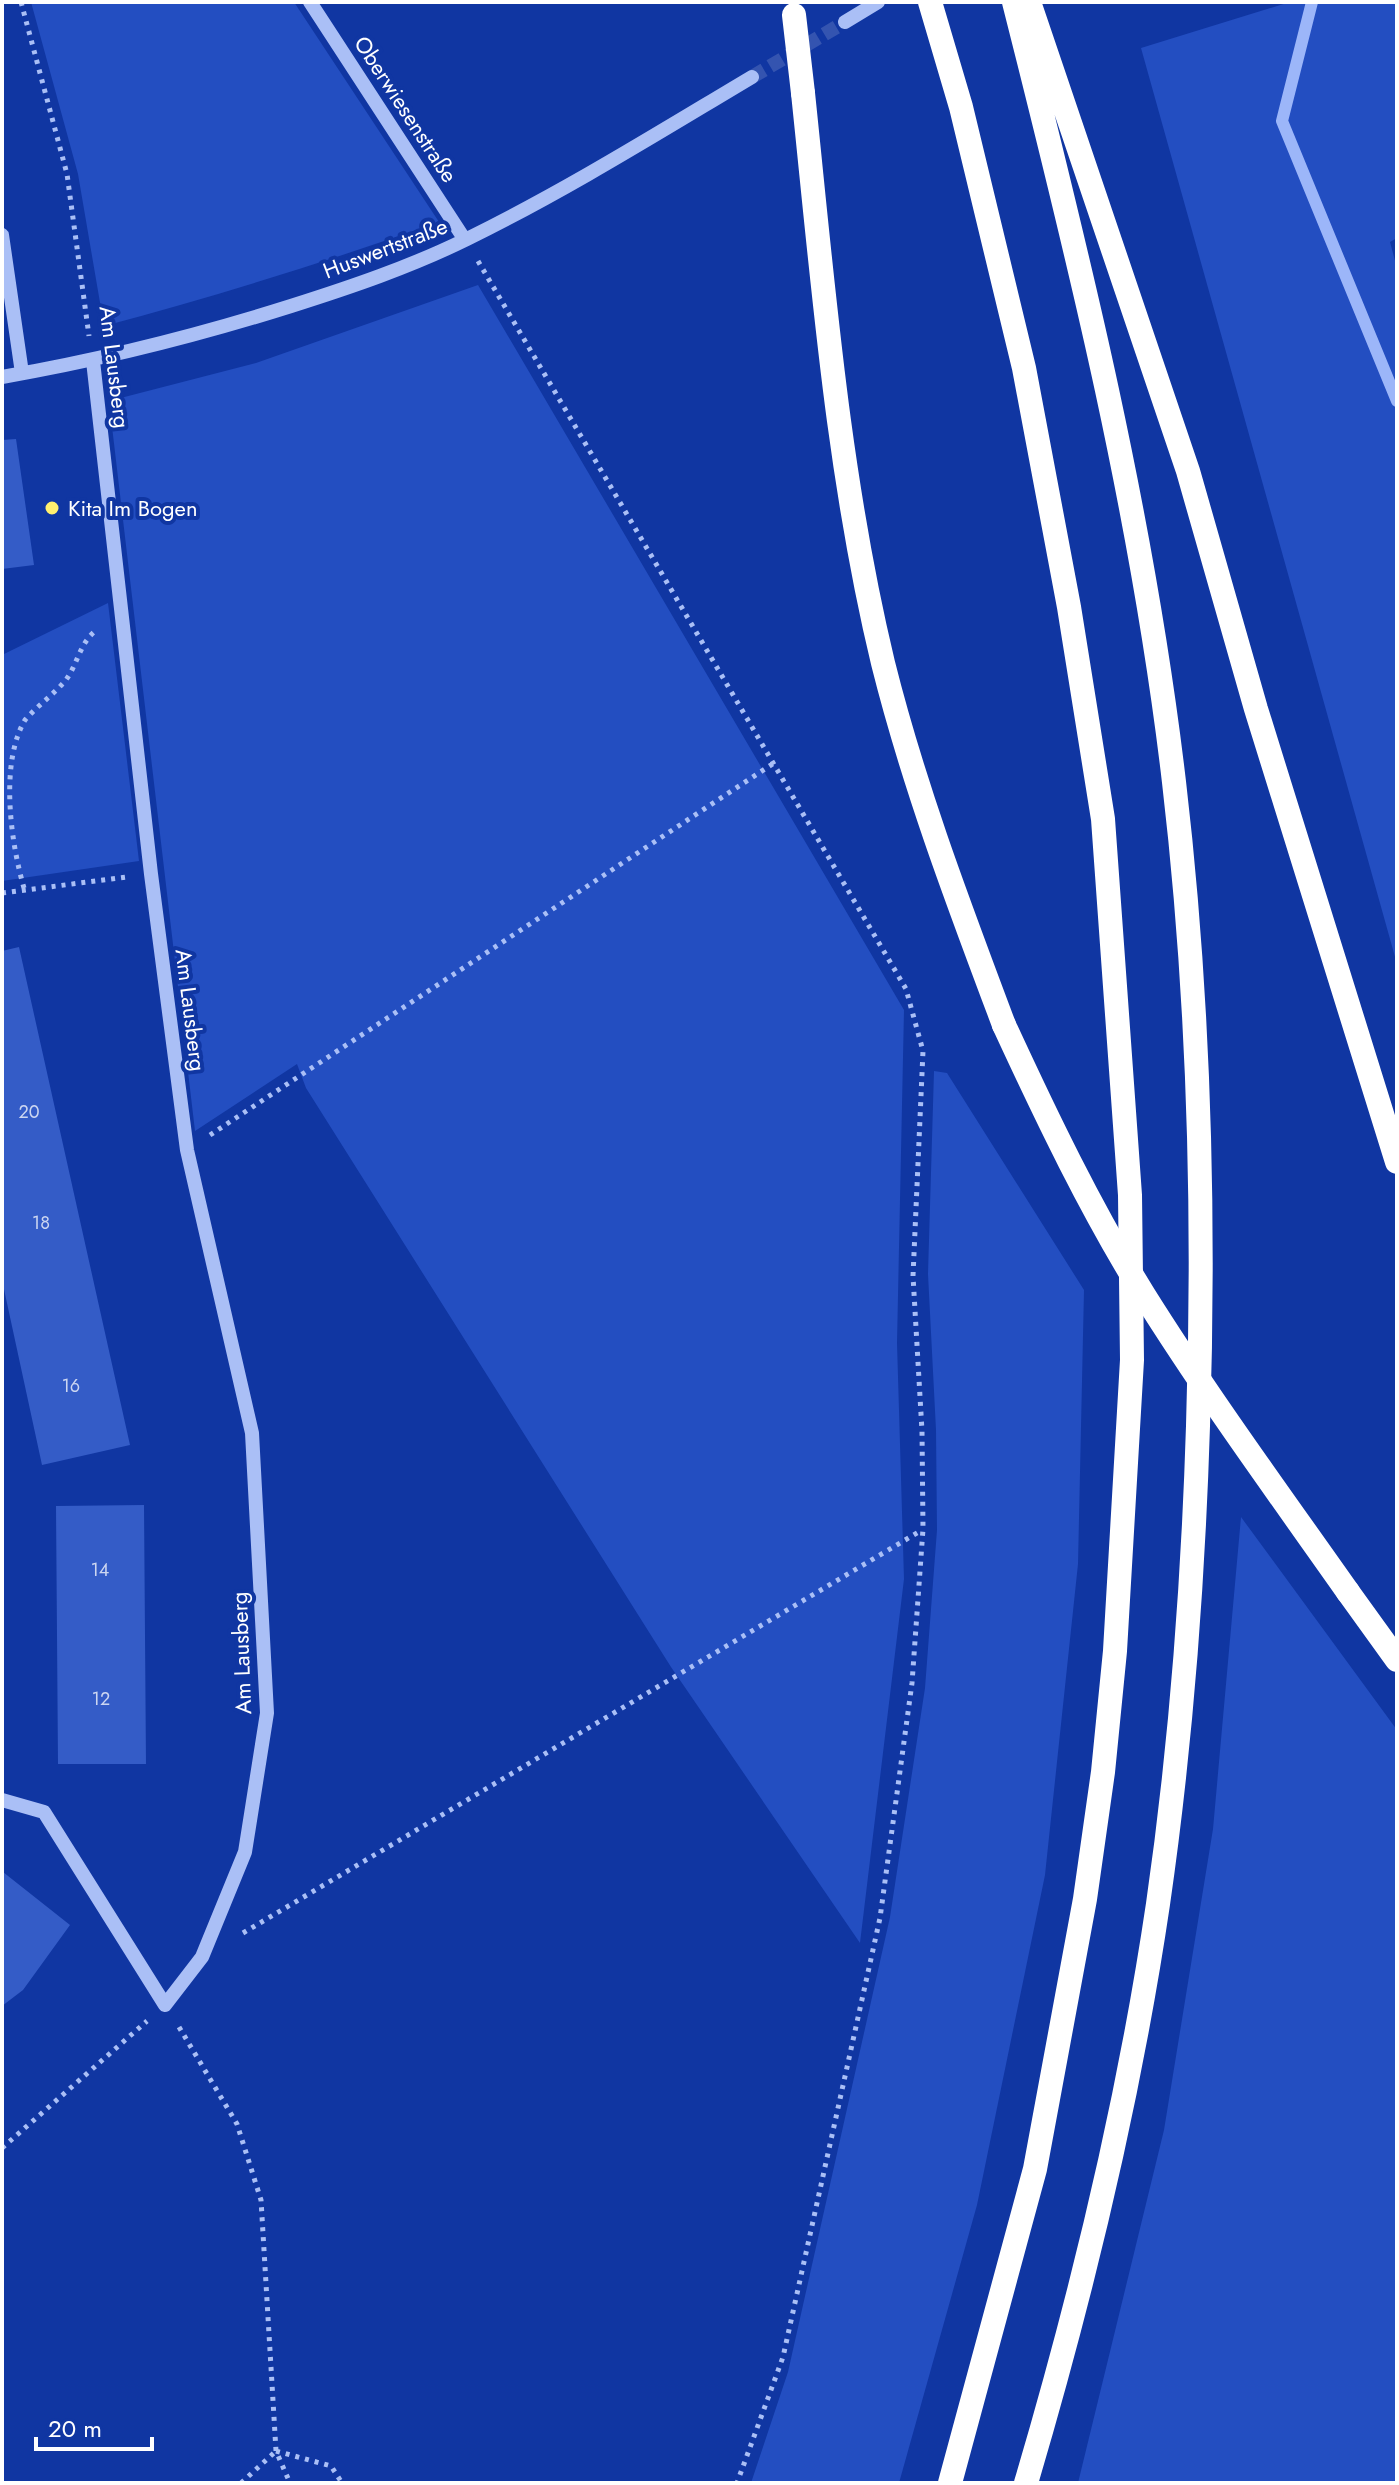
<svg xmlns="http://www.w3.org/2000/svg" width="1399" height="2485" viewBox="0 0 1399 2485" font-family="Jost,sans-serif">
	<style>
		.green { fill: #234ec1 }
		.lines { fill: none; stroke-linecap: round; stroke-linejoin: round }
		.stream { stroke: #9cb6f9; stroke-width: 12 }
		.building { fill: #345cc7 }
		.minor-tunnel { stroke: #3454b0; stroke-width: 14; stroke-dasharray: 14 7; stroke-linecap: butt }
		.path { stroke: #aabff6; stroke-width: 5; stroke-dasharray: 4 6; stroke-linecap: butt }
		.minor { stroke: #aabff6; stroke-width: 14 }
		.highway { stroke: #fff; stroke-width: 24 }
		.highway-bridge { stroke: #fff; stroke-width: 24 }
		.poi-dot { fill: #ffef6f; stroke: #1036a2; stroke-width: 3 }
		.labels { text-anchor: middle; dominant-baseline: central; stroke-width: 8; stroke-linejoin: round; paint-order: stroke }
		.number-label { font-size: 18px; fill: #ccd6f1 }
		.street-label { font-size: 22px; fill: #fff; stroke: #1036a2 }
		.poi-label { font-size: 22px; fill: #fff; stroke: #1036a2; text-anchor: start }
	</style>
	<rect width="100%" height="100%" fill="#1036a2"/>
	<!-- green -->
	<path class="green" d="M 31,2 L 294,2 L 439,222 C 329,261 217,296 104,326 L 78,174 Z
		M 1290,2 L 1397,2 L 1397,238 L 1390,242 L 1397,268 L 1397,964 L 1141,48 Z
		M 478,285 L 904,1010 L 897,1343 L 904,1579 L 860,1943 L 671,1667 L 306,1088 L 297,1064 L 195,1131 L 109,401 L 256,363 Z
		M 108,603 L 139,861 L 2,881 L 2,655 Z
		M 934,1071 L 947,1073 L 1084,1290 L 1078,1564 L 1045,1875 L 977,2205 L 899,2483 L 751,2483 L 788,2372 L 890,1917 L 925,1688 L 937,1530 L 936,1430 L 928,1274 Z
		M 1241,1517 L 1397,1730 L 1397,2483 L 1078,2483 L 1164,2130 L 1213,1829 Z"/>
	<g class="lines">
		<!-- stream -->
		<path class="stream" d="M 1312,2 L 1282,121 L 1397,401"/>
	</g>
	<!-- building -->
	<path class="building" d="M 16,439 L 34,565 L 2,569 L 2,440 Z
		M 19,947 L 130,1445 L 42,1465 L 2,1280 L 2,951 Z
		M 144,1505 L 146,1764 L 58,1764 L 56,1506 Z
		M 3,1872 L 70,1925 L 23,1990 L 2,2006 Z"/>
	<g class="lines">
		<!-- minor-tunnel -->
		<path class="minor-tunnel" d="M 752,77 L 845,22"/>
		<!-- path -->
		<path class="path" d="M 21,2 L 67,174 L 89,336
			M 478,261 L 906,989 L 923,1051 L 913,1276 L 922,1431 L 923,1529 L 912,1683 L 880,1918 L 783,2357 L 737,2483
			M 24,888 C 10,840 0,762 25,720 C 37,706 53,695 65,681 C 78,665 79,642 98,629
			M 2,893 L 127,877
			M 210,1135 L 774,763
			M 243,1933 L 922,1530
			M 179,2027 L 237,2124 L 261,2200 L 276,2451 L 290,2483
			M 2,2148 L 147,2021
			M 276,2451 L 331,2466 L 342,2483
			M 241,2483 L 276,2451"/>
		<!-- minor -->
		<path class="minor" d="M 310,2 L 465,240
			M 845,22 L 878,2
			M 2,235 L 22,373
			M 2,377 C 100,360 196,336 291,306 C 351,287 410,267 467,239 C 565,191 658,133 752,77
			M 2,1800 L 44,1812 L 165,2005 L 202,1957 L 245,1852 L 267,1713 L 252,1433 L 187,1150 L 151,874 L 93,361"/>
		<!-- highway -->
		<path class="highway" d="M 930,2 L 961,107 L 1024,368 L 1069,607 L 1103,819 L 1130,1195 L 1132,1360 L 1115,1651 L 1103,1772 L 1085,1899 L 1035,2169 L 950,2483
			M 1014,2 C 1079,259 1143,517 1174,782 C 1199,995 1205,1211 1198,1426 C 1193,1586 1181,1745 1158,1904 C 1129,2100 1082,2294 1026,2483
			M 1029,2 L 1188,471 L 1256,709 L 1397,1162
			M 803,93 C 823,284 838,476 883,663 C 914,787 959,905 1004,1025
			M 1348,1592 L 1397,1660"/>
		<!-- highway-bridge -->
		<path class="highway-bridge" d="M 794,15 L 803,93
			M 1004,1025 C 1046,1116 1091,1210 1144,1295 C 1208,1397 1279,1494 1348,1592"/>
	</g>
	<!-- markers -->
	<circle class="poi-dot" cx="52" cy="508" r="8"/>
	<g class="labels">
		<!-- number labels -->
		<g class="number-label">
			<text x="29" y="1112">20</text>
			<text x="41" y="1223">18</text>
			<text x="71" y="1386">16</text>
			<text x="100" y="1570">14</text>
			<text x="101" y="1699">12</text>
		</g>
		<!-- street labels -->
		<g class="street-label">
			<text transform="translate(406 109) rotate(57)">Oberwiesenstraße</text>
			<text transform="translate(385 248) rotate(-21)">Huswertstraße</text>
			<text transform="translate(115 367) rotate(83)">Am Lausberg</text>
			<text transform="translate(191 1010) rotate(83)">Am Lausberg</text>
			<text transform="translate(241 1653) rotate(-92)">Am Lausberg</text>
		</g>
		<!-- poi labels -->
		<g class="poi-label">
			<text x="68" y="508">Kita Im Bogen</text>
		</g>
	</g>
	<!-- border -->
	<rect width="1399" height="2485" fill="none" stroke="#ffffff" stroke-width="8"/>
	<!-- scale -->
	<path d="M36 2437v12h116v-12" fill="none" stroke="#ffffff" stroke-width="4"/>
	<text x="48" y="2437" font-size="24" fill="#ffffff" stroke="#1036a2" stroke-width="6" paint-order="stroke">20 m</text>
</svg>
